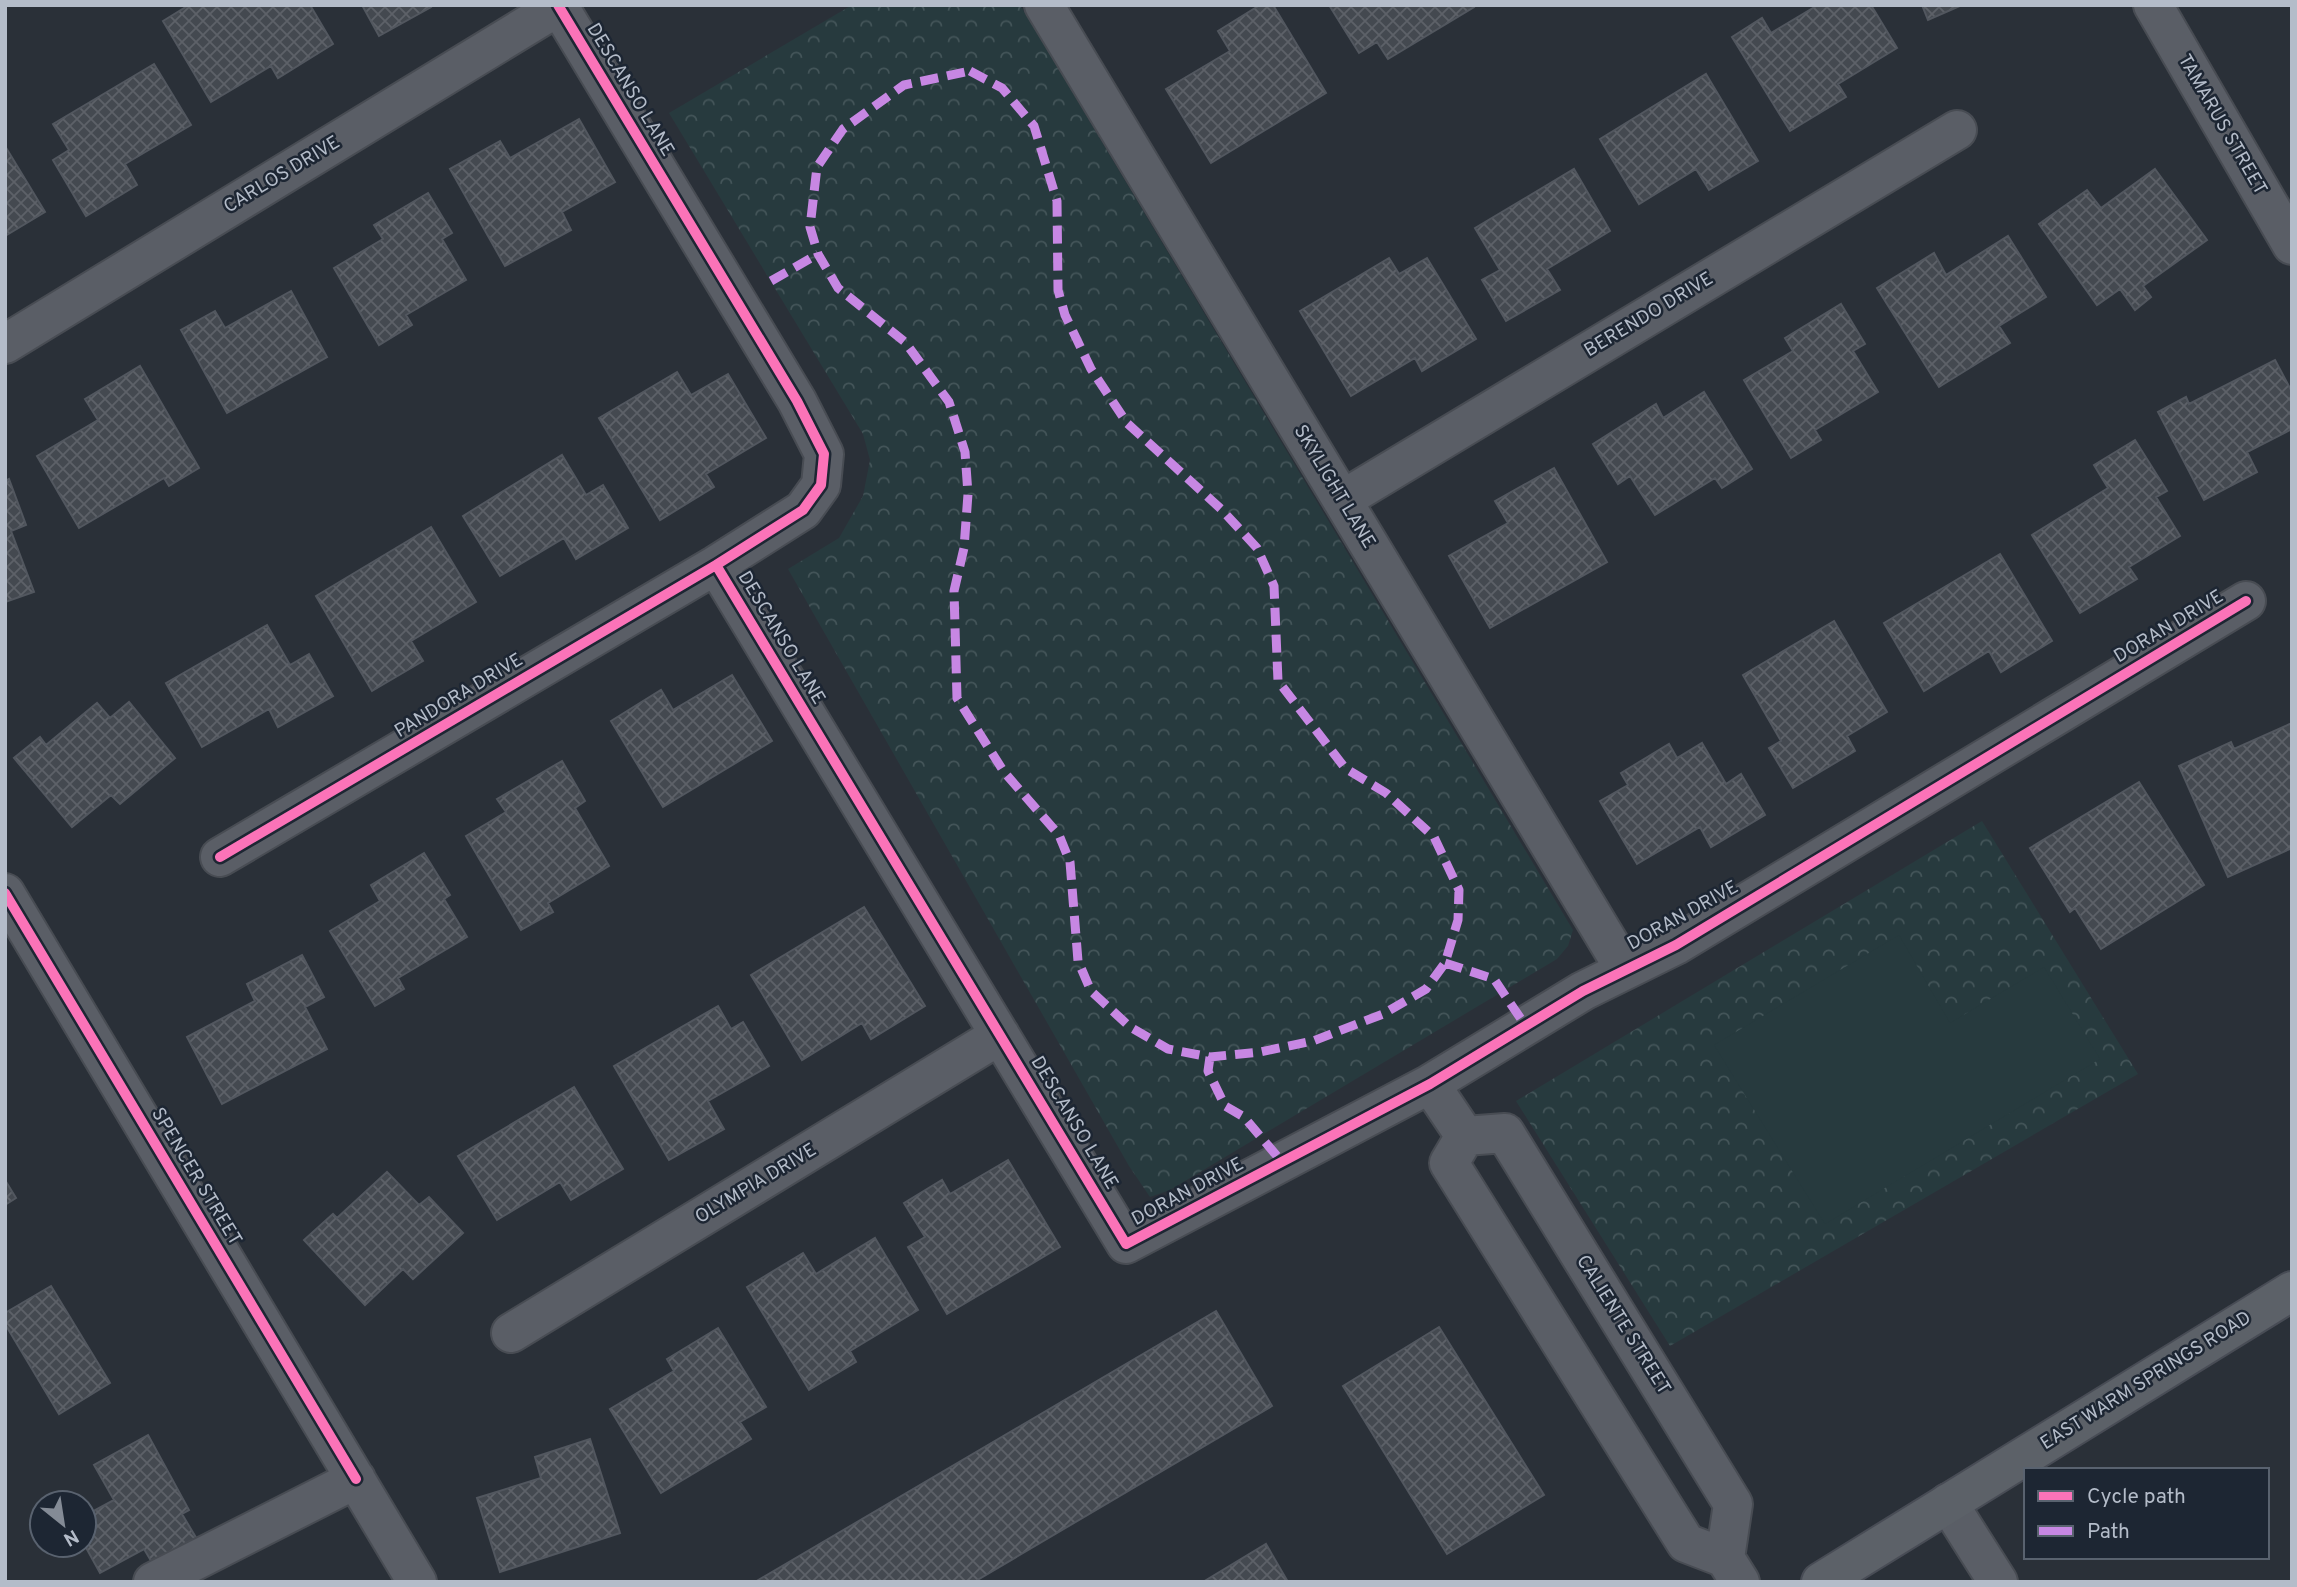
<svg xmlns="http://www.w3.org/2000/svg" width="2297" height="1587" viewBox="0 0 2297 1587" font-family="Overpass,sans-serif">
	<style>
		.park { fill: url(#park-crowns) }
		.garden { fill: #273a3e }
		.building { fill: url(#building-cross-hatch); stroke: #52575f; stroke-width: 2 }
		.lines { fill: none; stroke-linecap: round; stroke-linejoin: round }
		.minor-casing { stroke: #484c53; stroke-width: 42 }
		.major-casing { stroke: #484c55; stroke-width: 42 }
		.minor { stroke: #5a5e66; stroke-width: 38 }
		.major { stroke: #5c6168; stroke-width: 38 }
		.quiet { stroke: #c787e3; stroke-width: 9; stroke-dasharray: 18 9; stroke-linecap: butt }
		.cycleway-casing { stroke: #1d2633; stroke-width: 15 }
		.cycleway { stroke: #fb73b8; stroke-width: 10 }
		.labels { text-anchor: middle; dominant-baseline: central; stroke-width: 5; stroke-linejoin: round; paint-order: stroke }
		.street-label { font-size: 19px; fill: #b4bcc9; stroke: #1d2633 }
	</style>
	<defs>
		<pattern id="park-crowns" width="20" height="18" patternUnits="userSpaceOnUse" patternTransform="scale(1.75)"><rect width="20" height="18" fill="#273a3e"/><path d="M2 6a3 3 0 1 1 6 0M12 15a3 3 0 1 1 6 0" fill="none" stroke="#445559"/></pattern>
		<pattern id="building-cross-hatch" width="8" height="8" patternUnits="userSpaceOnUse" patternTransform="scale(1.75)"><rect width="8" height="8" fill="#444950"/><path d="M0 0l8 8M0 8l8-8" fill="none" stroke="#5d6168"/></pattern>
	</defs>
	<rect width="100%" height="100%" fill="#2a3038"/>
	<!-- park -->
	<path class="park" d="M 852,5 L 1020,5 L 1573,930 L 1568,946 L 1557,959 L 1170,1190 L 1150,1197 L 1129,1166 L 788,569 L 839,538 L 863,496 L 870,460 L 863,434 L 669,113 Z
		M 1982,821 L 2138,1074 L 1670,1346 L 1516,1101 Z"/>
	<!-- garden -->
	<path class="garden" d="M 1899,935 L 1950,1023 L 2044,967 L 2100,1059 L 1825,1224 L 1714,1045 Z"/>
	<!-- building -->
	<path class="building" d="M 189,5 L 310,5 L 333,44 L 278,78 L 271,66 L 211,102 L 163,21 Z
		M 362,5 L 430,5 L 431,7 L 379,36 Z
		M 1260,5 L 1273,5 L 1326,93 L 1211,163 L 1166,89 L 1230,51 L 1218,31 Z
		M 1329,5 L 1473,5 L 1474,7 L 1388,59 L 1377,42 L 1359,53 Z
		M 1818,5 L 1871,5 L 1897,48 L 1838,84 L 1846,97 L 1790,131 L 1732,37 L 1762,18 L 1771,33 Z
		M 1922,5 L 1962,5 L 1928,20 Z
		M 154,64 L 191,125 L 125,164 L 137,185 L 86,216 L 53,160 L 69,150 L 53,124 Z
		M 1706,74 L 1758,161 L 1709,190 L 1696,169 L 1639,204 L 1600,139 Z
		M 579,119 L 615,182 L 562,212 L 571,230 L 505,266 L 450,169 L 500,141 L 510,158 Z
		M 5,146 L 45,212 L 5,236 Z
		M 1574,169 L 1610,231 L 1547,269 L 1560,290 L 1506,321 L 1482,280 L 1500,270 L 1475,228 Z
		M 2155,169 L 2207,240 L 2143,286 L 2151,297 L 2135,310 L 2120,289 L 2097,305 L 2039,224 L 2087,190 L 2101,208 Z
		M 428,193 L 452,233 L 442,239 L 466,280 L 406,315 L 412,325 L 379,345 L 334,268 L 383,239 L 374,225 Z
		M 2008,236 L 2046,297 L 1999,326 L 2010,343 L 1939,387 L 1877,288 L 1934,253 L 1946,275 Z
		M 1389,258 L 1399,274 L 1427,258 L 1476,339 L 1422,371 L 1415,358 L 1351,396 L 1300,311 Z
		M 291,291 L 327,357 L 227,413 L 181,330 L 215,311 L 225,328 Z
		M 1841,304 L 1865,344 L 1853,351 L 1878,392 L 1815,430 L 1821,440 L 1791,458 L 1744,380 L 1793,351 L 1785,338 Z
		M 2275,360 L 2292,392 L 2292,429 L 2247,452 L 2257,472 L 2204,500 L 2158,412 L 2186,397 L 2189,404 Z
		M 140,366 L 199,468 L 169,486 L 164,478 L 79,528 L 37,456 L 98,420 L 85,399 Z
		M 677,372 L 691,395 L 728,374 L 766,438 L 706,474 L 714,487 L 660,520 L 599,418 Z
		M 1704,392 L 1752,469 L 1722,488 L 1715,478 L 1655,515 L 1630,476 L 1618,484 L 1593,444 L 1656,404 L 1663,418 Z
		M 2135,440 L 2167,491 L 2156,497 L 2180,536 L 2129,567 L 2137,579 L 2080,613 L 2032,535 L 2108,488 L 2094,465 Z
		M 562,455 L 586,495 L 603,485 L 628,528 L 576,559 L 564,538 L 500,576 L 463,516 Z
		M 1554,468 L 1607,562 L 1490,628 L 1449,556 L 1508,523 L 1495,501 Z
		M 9,479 L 26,525 L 11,531 L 34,592 L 5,602 L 5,481 Z
		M 431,527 L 476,602 L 411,641 L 423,661 L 372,691 L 316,596 Z
		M 2000,554 L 2052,641 L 2001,672 L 1989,651 L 1924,691 L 1884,623 Z
		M 1834,621 L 1887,712 L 1847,736 L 1855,751 L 1793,788 L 1769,748 L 1781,741 L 1743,675 Z
		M 267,625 L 290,665 L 309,654 L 333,696 L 278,727 L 269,709 L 202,747 L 166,683 Z
		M 732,675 L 772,741 L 663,807 L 611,721 L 661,690 L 673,710 Z
		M 129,702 L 175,758 L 120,804 L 111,795 L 72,827 L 14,758 L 40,737 L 46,745 L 97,703 L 110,718 Z
		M 2292,723 L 2292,848 L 2228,877 L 2179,766 L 2231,742 L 2234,749 Z
		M 1702,743 L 1726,784 L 1741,774 L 1765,815 L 1711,847 L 1700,827 L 1637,864 L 1600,801 L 1628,785 L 1621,773 L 1669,744 L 1677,758 Z
		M 562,761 L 585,801 L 575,808 L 609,866 L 548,903 L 553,912 L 521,930 L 466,836 L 506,812 L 497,799 Z
		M 2139,782 L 2204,885 L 2101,949 L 2075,908 L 2070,912 L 2030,848 Z
		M 424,853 L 450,895 L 444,899 L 467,937 L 398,978 L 404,989 L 375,1006 L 330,931 L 380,901 L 371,885 Z
		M 864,907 L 925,1006 L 871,1039 L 862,1023 L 802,1060 L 751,975 Z
		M 302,955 L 324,997 L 305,1007 L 327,1049 L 222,1104 L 187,1037 L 255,1001 L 247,984 Z
		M 718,1006 L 731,1029 L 743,1022 L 769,1066 L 708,1101 L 724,1129 L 669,1160 L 614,1066 Z
		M 574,1087 L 623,1169 L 571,1200 L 560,1182 L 497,1220 L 458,1156 Z
		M 1008,1160 L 1060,1247 L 947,1314 L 908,1247 L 925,1237 L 904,1203 L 942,1180 L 950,1194 Z
		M 387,1172 L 419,1205 L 429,1197 L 463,1233 L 413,1279 L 403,1269 L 365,1305 L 304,1240 L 333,1214 L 337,1218 Z
		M 5,1180 L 16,1198 L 5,1205 Z
		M 875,1238 L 918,1310 L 850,1351 L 856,1362 L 809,1390 L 747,1287 L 803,1253 L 816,1274 Z
		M 51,1286 L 110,1383 L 59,1414 L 5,1324 L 5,1313 Z
		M 1216,1311 L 1272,1406 L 974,1582 L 755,1582 Z
		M 1439,1327 L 1544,1495 L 1447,1554 L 1343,1386 Z
		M 718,1328 L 766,1407 L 740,1422 L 751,1439 L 661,1493 L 610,1409 L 674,1371 L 667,1359 Z
		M 148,1435 L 189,1510 L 182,1514 L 201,1546 L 157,1571 L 144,1549 L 100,1573 L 84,1544 L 84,1516 L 114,1500 L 94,1465 Z
		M 590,1439 L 620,1533 L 500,1572 L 477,1498 L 541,1478 L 535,1457 Z
		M 1266,1544 L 1288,1582 L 1203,1582 Z"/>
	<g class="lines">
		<!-- minor casing -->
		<g class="minor-casing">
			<path id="minor" d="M 1044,5 L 1624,968
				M 2153,5 L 2292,245
				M 5,344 L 559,6
				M 1342,500 L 1957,130
				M 716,565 L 1126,1244 L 1430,1084 L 1583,991 L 1676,945 L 2246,601
				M 220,857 L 716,565 L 803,510 L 821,485 L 824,454 L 797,401 L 558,5
				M 5,893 L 417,1582
				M 1430,1084 L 1465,1136
				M 1465,1136 L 1449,1163 L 1686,1543 L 1725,1558 L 1740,1582
				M 1465,1136 L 1505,1133 L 1733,1504 L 1725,1558
				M 511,1333 L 1000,1035
				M 1948,1503 L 1998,1582
				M 153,1582 L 356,1479"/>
		</g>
		<!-- major casing -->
		<g class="major-casing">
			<path id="major" d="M 1821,1582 L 2292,1291"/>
		</g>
		<!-- minor -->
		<use href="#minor" class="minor"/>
		<!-- major -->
		<use href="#major" class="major"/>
		<!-- quiet -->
		<path class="quiet" d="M 970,71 L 1002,88 L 1034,126 L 1057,201 L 1058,290 L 1065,315 L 1091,369 L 1127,423 L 1221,509 L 1257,548 L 1274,586 L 1278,681 L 1345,768 L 1386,793 L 1434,837 L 1459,890 L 1458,920 L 1445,963 L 1426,989 L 1383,1014 L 1313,1041 L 1260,1052 L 1210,1057 L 1168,1049 L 1130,1027 L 1091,991 L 1078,961 L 1070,862 L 1059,835 L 1004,772 L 957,698 L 954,591 L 964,548 L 968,494 L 965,452 L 949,402 L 905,342 L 838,288 L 818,254 L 810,227 L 817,167 L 843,129 L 904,85 Z
			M 771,281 L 818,254
			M 1445,963 L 1494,979 L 1525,1025
			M 1210,1057 L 1208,1071 L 1225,1106 L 1244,1117 L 1282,1162"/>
		<!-- cycleway casing -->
		<g class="cycleway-casing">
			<path id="cycleway" d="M 716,565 L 1126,1244 L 1430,1084 L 1583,991 L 1676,945 L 2246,601
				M 220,857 L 716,565 L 803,510 L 821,485 L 824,454 L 797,401 L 558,5
				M 5,893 L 356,1479"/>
		</g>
		<!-- cycleway -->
		<use href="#cycleway" class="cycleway"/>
	</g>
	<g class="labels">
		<!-- street labels -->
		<g class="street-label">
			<text transform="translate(630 90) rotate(59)">DESCANSO LANE</text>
			<text transform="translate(2222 125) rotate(60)">TAMARUS STREET</text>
			<text transform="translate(282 175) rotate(-31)">CARLOS DRIVE</text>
			<text transform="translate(1649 315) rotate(-31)">BERENDO DRIVE</text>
			<text transform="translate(1334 487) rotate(59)">SKYLIGHT LANE</text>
			<text transform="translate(2169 627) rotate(-31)">DORAN DRIVE</text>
			<text transform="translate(781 638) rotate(59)">DESCANSO LANE</text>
			<text transform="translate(459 696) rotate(-31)">PANDORA DRIVE</text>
			<text transform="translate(1683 916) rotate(-29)">DORAN DRIVE</text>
			<text transform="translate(1074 1123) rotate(59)">DESCANSO LANE</text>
			<text transform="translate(196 1177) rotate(59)">SPENCER STREET</text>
			<text transform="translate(756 1184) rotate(-31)">OLYMPIA DRIVE</text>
			<text transform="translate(1188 1192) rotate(-28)">DORAN DRIVE</text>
			<text transform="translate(1623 1325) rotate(58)">CALIENTE STREET</text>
			<text transform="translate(2146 1381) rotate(-32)">EAST WARM SPRINGS ROAD</text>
		</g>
	</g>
	<!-- border -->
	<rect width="2297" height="1587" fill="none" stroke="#b4bcc9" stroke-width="14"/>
	<!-- legend -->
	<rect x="2024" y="1468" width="245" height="91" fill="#1d2633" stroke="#59626f" stroke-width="2"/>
	<rect x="2038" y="1491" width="35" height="10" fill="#fb73b8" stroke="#59626f" stroke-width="2"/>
	<text x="2087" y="1503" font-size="21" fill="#b4bcc9">Cycle path</text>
	<rect x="2038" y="1526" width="35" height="10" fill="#c787e3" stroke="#59626f" stroke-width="2"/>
	<text x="2087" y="1538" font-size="21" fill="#b4bcc9">Path</text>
	<!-- north arrow -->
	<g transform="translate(63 1524) rotate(150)"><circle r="33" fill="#1d2633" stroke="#59626f" stroke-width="2"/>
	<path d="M0-5L12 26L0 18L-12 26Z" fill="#848b96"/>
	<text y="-10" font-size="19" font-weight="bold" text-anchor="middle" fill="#b4bcc9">N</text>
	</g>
</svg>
